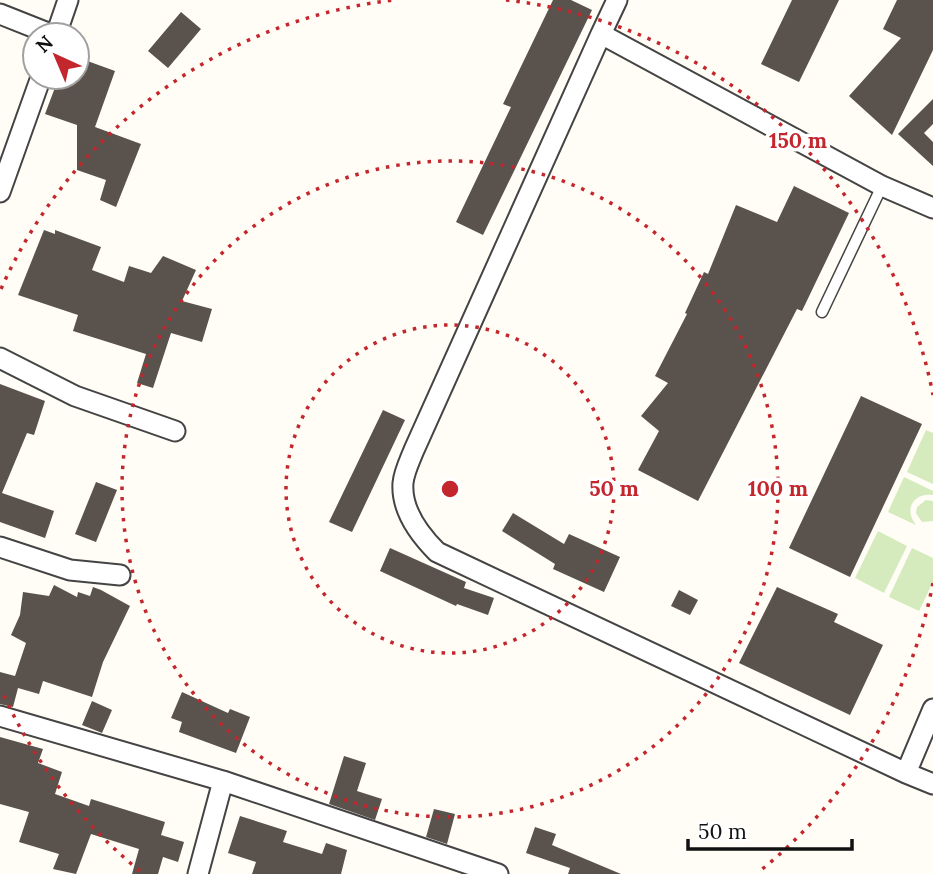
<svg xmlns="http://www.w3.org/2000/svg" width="933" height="874" viewBox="0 0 933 874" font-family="Lora,serif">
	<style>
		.green { fill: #d5ebbd }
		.building { fill: #5a524d }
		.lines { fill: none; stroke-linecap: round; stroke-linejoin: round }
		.service-casing { stroke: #444; stroke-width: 13 }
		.minor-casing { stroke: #444; stroke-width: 23 }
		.service { stroke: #fff; stroke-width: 10 }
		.minor { stroke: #fff; stroke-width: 19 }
		.ring { fill: none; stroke: #c4262e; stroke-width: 3.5; stroke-dasharray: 3.5 7 }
		.centre { fill: #c4262e; stroke: #fff; stroke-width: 3.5 }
		.ring-label { font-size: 21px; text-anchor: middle; font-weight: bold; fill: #c4262e; stroke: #fff; stroke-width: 7; stroke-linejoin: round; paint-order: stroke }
	</style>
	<rect width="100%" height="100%" fill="#fffdf5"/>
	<!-- green -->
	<path class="green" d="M 926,430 L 933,433 L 933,484 L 907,472 Z
		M 904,477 L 933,491 L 933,495 C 914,492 903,509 916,525 L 888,512 Z
		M 926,500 L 933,501 L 933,521 L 922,522 L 916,513 L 917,507 Z
		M 878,531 L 907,546 L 884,593 L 855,578 Z
		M 912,548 L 933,558 L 933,582 L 919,611 L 889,597 Z"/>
	<!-- building -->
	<path class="building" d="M 553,0 L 571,0 L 592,10 L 483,235 L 456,222 L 511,107 L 503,104 Z
		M 792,0 L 839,0 L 799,82 L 761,64 Z
		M 897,0 L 933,0 L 933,50 L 892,135 L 849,96 L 901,38 L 883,29 Z
		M 181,12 L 201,29 L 168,68 L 148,51 Z
		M 82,59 L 115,71 L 95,127 L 141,144 L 116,207 L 100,200 L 106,180 L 77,170 L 77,125 L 45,114 L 59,77 L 77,77 Z
		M 933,99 L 933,124 L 924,133 L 933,142 L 933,166 L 898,134 Z
		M 794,186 L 849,213 L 802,311 L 797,309 L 698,501 L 638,470 L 659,431 L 641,416 L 668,383 L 655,376 L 687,314 L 685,313 L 704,272 L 708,274 L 736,205 L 777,222 Z
		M 44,230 L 55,234 L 55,230 L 101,247 L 92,270 L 124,282 L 129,266 L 151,273 L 163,256 L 196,270 L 182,301 L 212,309 L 202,342 L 171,333 L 153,388 L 137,383 L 146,354 L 73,331 L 78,315 L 18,295 Z
		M 0,384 L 45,401 L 34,435 L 27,433 L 2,493 L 54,511 L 45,538 L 0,522 Z
		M 861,396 L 922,424 L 850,577 L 789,548 Z
		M 383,410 L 405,420 L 352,532 L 329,522 Z
		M 96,482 L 117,490 L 96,542 L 75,534 Z
		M 513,513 L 564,544 L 569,534 L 620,557 L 604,592 L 553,569 L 555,564 L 502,531 Z
		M 390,548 L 466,582 L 464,588 L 494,598 L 488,615 L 457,604 L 456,606 L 380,571 Z
		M 54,585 L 77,597 L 78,592 L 90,596 L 93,587 L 101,590 L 130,606 L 103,662 L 92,697 L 43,681 L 39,694 L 18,688 L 13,707 L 0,704 L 0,672 L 15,676 L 26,643 L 11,635 L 20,615 L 23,592 L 49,596 Z
		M 777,587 L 838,614 L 834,622 L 883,645 L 850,715 L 739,663 Z
		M 679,590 L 698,600 L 690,615 L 671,606 Z
		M 182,692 L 228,713 L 230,709 L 250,717 L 236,753 L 179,732 L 182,722 L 171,718 Z
		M 92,701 L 112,710 L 102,733 L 82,725 Z
		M 0,737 L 43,749 L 38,763 L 62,772 L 55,794 L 89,806 L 91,799 L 165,822 L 161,835 L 184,842 L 178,862 L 163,857 L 158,874 L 132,874 L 139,849 L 91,834 L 76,874 L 53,869 L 59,854 L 19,842 L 29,812 L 0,804 Z
		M 344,756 L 366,763 L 357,791 L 382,799 L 375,820 L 329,804 Z
		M 434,809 L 455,814 L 447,844 L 426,837 Z
		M 240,816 L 287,831 L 283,842 L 322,854 L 326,843 L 347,850 L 341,874 L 252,874 L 256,862 L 228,853 Z
		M 535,827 L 556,834 L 552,845 L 621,874 L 568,874 L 570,868 L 526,853 Z"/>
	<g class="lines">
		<!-- service casing -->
		<g class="service-casing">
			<path id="service" d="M 822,312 L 882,186"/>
		</g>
		<!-- minor casing -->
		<g class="minor-casing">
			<path id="minor" d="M 0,14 L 53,35
				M 601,34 L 617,0
				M 56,35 L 68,0
				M 0,192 L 41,77
				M 933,208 L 882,186 L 601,34 L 414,450 C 410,460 404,472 403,483 C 401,510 419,534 437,552 L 906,773 L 933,784
				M 0,358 L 75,396 L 175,431
				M 0,547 L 70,570 L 120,575
				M 0,716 L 223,781 L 498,874
				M 906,773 L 933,709
				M 198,874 L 223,781"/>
		</g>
		<!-- service -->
		<use href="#service" class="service"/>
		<!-- minor -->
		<use href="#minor" class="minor"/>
	</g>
	<!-- distance rings -->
	<g class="ring">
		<circle cx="450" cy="489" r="164"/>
		<circle cx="450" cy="489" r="328"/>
		<path d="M933 583A492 492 0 0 1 760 871M140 871A492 492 0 0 1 1 689M1 289A492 492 0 0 1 394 0M506 0A492 492 0 0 1 933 395"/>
	</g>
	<circle cx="450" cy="489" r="10" class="centre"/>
	<g class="ring-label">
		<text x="798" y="148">150 m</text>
		<text x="614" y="496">50 m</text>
		<text x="778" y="496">100 m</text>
	</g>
	<!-- north arrow -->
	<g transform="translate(56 56) rotate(316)"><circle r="33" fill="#ffffff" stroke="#a0a0a0" stroke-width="2"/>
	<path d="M0-5L12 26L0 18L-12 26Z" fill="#c4262e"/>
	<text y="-10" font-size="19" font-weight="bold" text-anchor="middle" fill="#111111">N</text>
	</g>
	<!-- scale -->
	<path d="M688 839v10h164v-10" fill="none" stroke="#111111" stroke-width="3.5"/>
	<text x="698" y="839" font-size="21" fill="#111111" stroke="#ffffff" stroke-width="5" paint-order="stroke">50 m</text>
</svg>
